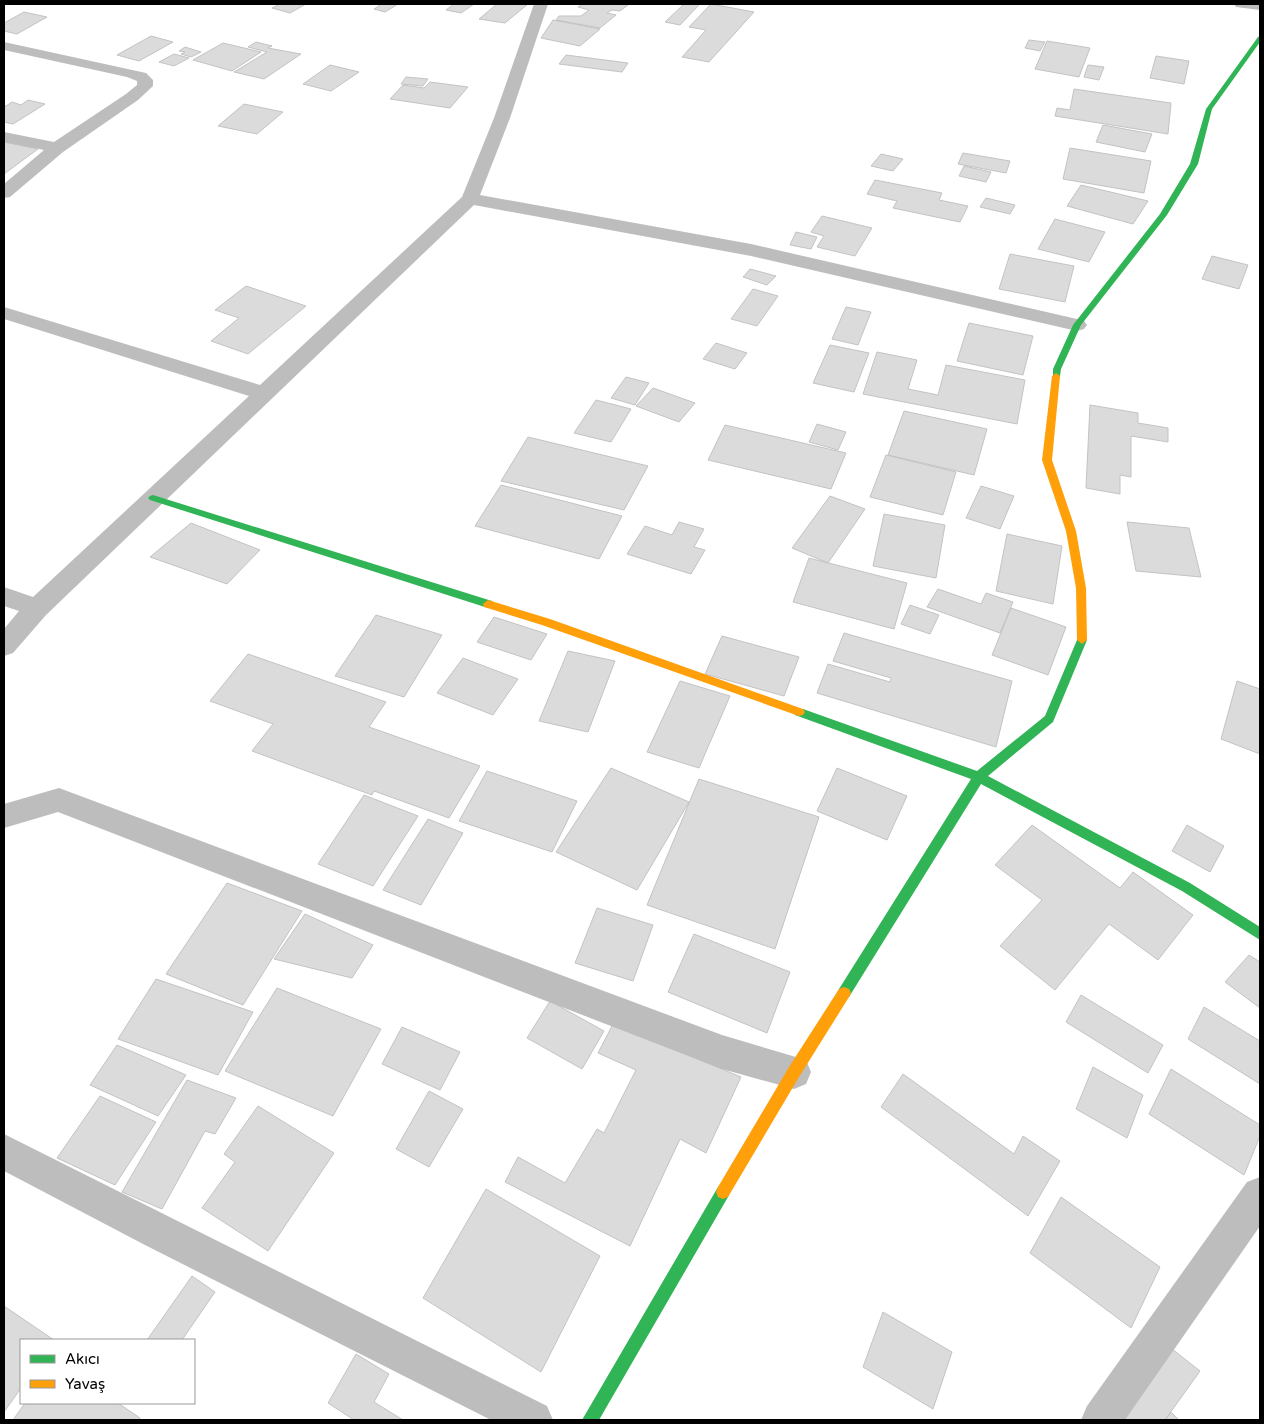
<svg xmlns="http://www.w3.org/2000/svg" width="1264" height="1424" viewBox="0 0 1264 1424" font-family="'Varela Round',sans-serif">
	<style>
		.building { fill: #dbdbdb; stroke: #c3c3c3 }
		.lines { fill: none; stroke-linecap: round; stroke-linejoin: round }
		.street { fill: #bdbdbd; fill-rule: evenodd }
		.fast { fill: #30b455; fill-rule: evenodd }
		.slow { fill: #ff9f0a; fill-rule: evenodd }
	</style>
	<rect width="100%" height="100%" fill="#fff"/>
	<!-- building -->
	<path class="building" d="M 280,4 L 306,4 L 290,13 L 272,8 Z
		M 382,4 L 398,4 L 385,12 L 374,9 Z
		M 454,4 L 474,4 L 461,13 L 446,10 Z
		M 497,4 L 528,4 L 505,23 L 479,19 Z
		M 583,4 L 625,4 L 628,5 L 620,11 L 612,10 L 607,13 L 616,15 L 600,28 L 556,20 L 559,16 L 581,16 L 589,10 L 578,7 Z
		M 684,4 L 700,4 L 680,25 L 665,22 Z
		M 711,4 L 754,12 L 709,62 L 682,57 L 706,30 L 689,27 Z
		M 24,12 L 47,17 L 17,34 L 4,31 L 4,23 Z
		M 553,20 L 600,29 L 580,46 L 541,38 Z
		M 151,36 L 173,42 L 139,61 L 117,55 Z
		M 1029,40 L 1045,42 L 1040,51 L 1025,48 Z
		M 1047,41 L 1090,48 L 1079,77 L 1035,69 Z
		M 256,42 L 272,46 L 268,48 L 301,54 L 264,79 L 234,72 L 267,52 L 248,47 Z
		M 223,43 L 261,52 L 232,71 L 193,60 Z
		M 185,47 L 201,52 L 191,57 L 181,54 L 185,52 L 179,51 Z
		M 174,54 L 189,58 L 174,66 L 159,62 Z
		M 566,55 L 628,63 L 622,72 L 559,64 Z
		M 1156,56 L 1189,61 L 1184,84 L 1150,78 Z
		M 330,65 L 359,72 L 331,91 L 303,84 Z
		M 1088,65 L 1104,67 L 1099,80 L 1084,77 Z
		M 406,77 L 428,79 L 423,86 L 401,84 Z
		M 430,82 L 468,87 L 450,108 L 390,99 L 403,85 L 424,88 Z
		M 1074,89 L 1171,103 L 1168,134 L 1055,116 L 1057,108 L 1070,110 Z
		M 28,100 L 45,104 L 13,124 L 4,122 L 4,105 L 6,106 L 12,102 L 21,105 Z
		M 244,104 L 283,112 L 257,134 L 218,126 Z
		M 1103,125 L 1152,134 L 1145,152 L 1096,142 Z
		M 4,142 L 38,149 L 4,174 Z
		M 1070,148 L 1151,161 L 1144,193 L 1063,179 Z
		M 963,153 L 1010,161 L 1006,173 L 958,164 Z
		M 881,154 L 903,159 L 893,171 L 871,166 Z
		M 964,166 L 991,172 L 986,182 L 959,176 Z
		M 875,180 L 942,193 L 939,200 L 968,206 L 960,222 L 893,208 L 897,201 L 867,194 Z
		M 1081,185 L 1148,201 L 1133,224 L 1067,206 Z
		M 986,198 L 1015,205 L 1010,214 L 980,207 Z
		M 822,216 L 872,228 L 855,256 L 817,247 L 824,236 L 811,232 Z
		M 1055,219 L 1105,232 L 1089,262 L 1038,249 Z
		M 796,232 L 817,237 L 811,249 L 790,245 Z
		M 1010,254 L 1074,266 L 1065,302 L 999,289 Z
		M 1212,256 L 1248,265 L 1239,289 L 1202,279 Z
		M 750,269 L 776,276 L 767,285 L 743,277 Z
		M 246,286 L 306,306 L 248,354 L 211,341 L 239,318 L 215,310 Z
		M 753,289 L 778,296 L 757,326 L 731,319 Z
		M 846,307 L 871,312 L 858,345 L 832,339 Z
		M 969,323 L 1033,336 L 1023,375 L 957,361 Z
		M 716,343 L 747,353 L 735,369 L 703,359 Z
		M 830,345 L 869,353 L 854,392 L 813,383 Z
		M 877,352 L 917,360 L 908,389 L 938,395 L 946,365 L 1025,380 L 1017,424 L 863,394 Z
		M 626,377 L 649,383 L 635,405 L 611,398 Z
		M 653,388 L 695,403 L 679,422 L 636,406 Z
		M 596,400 L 631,409 L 611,442 L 574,433 Z
		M 1090,405 L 1138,413 L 1138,423 L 1168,428 L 1168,442 L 1131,436 L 1131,477 L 1120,475 L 1120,494 L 1086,488 Z
		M 904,411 L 987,429 L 974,475 L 888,455 Z
		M 817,424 L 846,432 L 838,450 L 809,442 Z
		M 725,425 L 846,453 L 831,489 L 708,460 Z
		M 528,437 L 648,466 L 624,510 L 501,481 Z
		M 886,455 L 956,472 L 943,515 L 870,497 Z
		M 501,485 L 622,516 L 599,559 L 475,526 Z
		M 981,486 L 1014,496 L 1000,529 L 966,518 Z
		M 830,496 L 865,509 L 828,563 L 792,548 Z
		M 884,514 L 945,525 L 936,578 L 873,566 Z
		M 679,522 L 704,529 L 694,547 L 705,550 L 691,574 L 627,554 L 645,526 L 672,535 Z
		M 1127,522 L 1189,528 L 1201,577 L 1136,571 Z
		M 191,523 L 260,550 L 227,584 L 150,557 Z
		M 1007,534 L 1062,546 L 1053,604 L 996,591 Z
		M 809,558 L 907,583 L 894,629 L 793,602 Z
		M 938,589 L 981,604 L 986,593 L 1013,602 L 1000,633 L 927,607 Z
		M 910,605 L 939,615 L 930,634 L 901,624 Z
		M 1011,608 L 1066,627 L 1048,675 L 992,655 Z
		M 376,615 L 442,635 L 404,697 L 335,676 Z
		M 494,617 L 547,634 L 531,660 L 477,642 Z
		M 844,633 L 1012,681 L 996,747 L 817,693 L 828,664 L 890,682 L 891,678 L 833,661 Z
		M 722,636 L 799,657 L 784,696 L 705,674 Z
		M 568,651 L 615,661 L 588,732 L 539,721 Z
		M 248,654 L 386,702 L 369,727 L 480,766 L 449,818 L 374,791 L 372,795 L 252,751 L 273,724 L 210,701 Z
		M 463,658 L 518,679 L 493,715 L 437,693 Z
		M 680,681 L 730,696 L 699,768 L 647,752 Z
		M 1237,681 L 1260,689 L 1260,754 L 1221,739 Z
		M 611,768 L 689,802 L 637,890 L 556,852 Z
		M 837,768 L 907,796 L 887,840 L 817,811 Z
		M 487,771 L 577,801 L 552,852 L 459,821 Z
		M 699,779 L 819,817 L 775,949 L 647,905 Z
		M 364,795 L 418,816 L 373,886 L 318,864 Z
		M 428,819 L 463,833 L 421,905 L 383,890 Z
		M 1032,825 L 1120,888 L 1133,872 L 1193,915 L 1158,960 L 1109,924 L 1055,990 L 1000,946 L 1042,900 L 995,865 Z
		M 1187,825 L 1224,846 L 1210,872 L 1172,851 Z
		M 227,883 L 302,911 L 243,1005 L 166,974 Z
		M 597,908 L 653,925 L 633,981 L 575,963 Z
		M 305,914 L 373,945 L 352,978 L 274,959 Z
		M 694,934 L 790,972 L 767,1033 L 668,992 Z
		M 1249,955 L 1260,962 L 1260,1008 L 1225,982 Z
		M 156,979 L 253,1012 L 218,1075 L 118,1039 Z
		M 277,988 L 381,1029 L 333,1116 L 225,1071 Z
		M 1081,995 L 1163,1045 L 1148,1073 L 1066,1022 Z
		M 550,1001 L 604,1031 L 582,1069 L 527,1038 Z
		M 1204,1007 L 1260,1041 L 1260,1084 L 1188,1039 Z
		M 613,1024 L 741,1077 L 706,1153 L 680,1139 L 630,1246 L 505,1182 L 518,1157 L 565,1183 L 597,1129 L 604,1133 L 636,1070 L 598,1053 Z
		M 402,1027 L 460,1052 L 440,1090 L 382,1064 Z
		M 117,1045 L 186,1075 L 158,1116 L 90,1085 Z
		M 1093,1067 L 1143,1095 L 1127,1138 L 1076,1109 Z
		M 1171,1069 L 1260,1125 L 1260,1136 L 1244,1175 L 1149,1114 Z
		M 903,1074 L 1014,1154 L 1023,1136 L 1060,1161 L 1028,1216 L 881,1107 Z
		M 187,1080 L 236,1098 L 215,1134 L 205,1131 L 162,1209 L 122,1192 Z
		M 429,1091 L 463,1109 L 429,1167 L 396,1149 Z
		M 100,1096 L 156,1122 L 115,1185 L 57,1158 Z
		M 258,1106 L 334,1153 L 268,1251 L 202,1208 L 235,1162 L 224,1154 Z
		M 486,1189 L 600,1256 L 541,1372 L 423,1298 Z
		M 1061,1197 L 1160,1267 L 1131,1328 L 1030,1253 Z
		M 192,1276 L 215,1292 L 182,1340 L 147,1340 Z
		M 4,1306 L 54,1340 L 21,1340 L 21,1388 L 4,1412 Z
		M 883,1312 L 952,1352 L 933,1409 L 863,1367 Z
		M 1167,1345 L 1200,1371 L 1165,1420 L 1111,1420 Z
		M 356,1354 L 389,1374 L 374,1402 L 403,1420 L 354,1420 L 328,1403 Z
		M 25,1403 L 118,1403 L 140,1418 L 139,1420 L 13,1420 Z
		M 1171,1412 L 1179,1420 L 1165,1420 Z"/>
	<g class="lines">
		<!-- street -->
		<path class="street" d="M 534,4 L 548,4 L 510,118 L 480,195 L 751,244 L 1077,319 L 1084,321 L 1087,325 L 1084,329 L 1077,331 L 751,256 L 474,205 L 46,615 L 13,653 L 4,656 L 4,629 L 19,611 L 4,606 L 4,587 L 33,597 L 249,396 L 4,319 L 4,307 L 260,385 L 462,197 L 494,118 Z
			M 1234,4 L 1260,4 L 1260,10 L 1236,7 Z
			M 4,42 L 146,73 L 153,80 L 153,86 L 138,100 L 63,152 L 10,197 L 4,198 L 4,184 L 44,150 L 4,142 L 4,132 L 54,142 L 126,94 L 137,85 L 137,81 L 127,77 L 4,50 Z
			M 59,788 L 722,1035 L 806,1060 L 811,1072 L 806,1084 L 794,1089 L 722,1069 L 58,812 L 4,828 L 4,804 Z
			M 4,1134 L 547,1406 L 553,1420 L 491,1420 L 145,1245 L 4,1171 Z
			M 1260,1177 L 1260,1226 L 1125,1420 L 1081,1420 L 1087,1406 L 1247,1182 Z"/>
		<!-- fast -->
		<path class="fast" d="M 1260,36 L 1260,42 L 1212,109 L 1198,164 L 1167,215 L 1081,325 L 1061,369 L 1060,376 L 1056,379 L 1053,378 L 1053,369 L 1073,325 L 1160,214 L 1190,164 L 1206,109 L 1258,37 Z
			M 153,495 L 492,601 L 493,604 L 488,608 L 150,500 L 148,498 L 150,496 Z
			M 1082,636 L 1087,640 L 1053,722 L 988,776 L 1190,883 L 1260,927 L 1260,940 L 1182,891 L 981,784 L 849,997 L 844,999 L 839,997 L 837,993 L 839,989 L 971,779 L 795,715 L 793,712 L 795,709 L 803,709 L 977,771 L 1045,716 L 1077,640 Z
			M 723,1185 L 728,1187 L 730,1192 L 728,1197 L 599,1420 L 582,1420 L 718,1187 Z"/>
		<!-- slow -->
		<path class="slow" d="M 1056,373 L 1060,376 L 1052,460 L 1076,531 L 1086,588 L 1087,640 L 1082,644 L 1077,640 L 1076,588 L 1066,531 L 1042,460 L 1052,376 Z
			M 488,600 L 550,619 L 803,709 L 805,712 L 803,715 L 799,716 L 542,625 L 484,607 L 483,604 Z
			M 844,987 L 849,989 L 851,993 L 849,997 L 799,1077 L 728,1197 L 723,1199 L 718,1197 L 716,1192 L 718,1187 L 789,1067 L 839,989 Z"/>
	</g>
	<!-- border -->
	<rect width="1264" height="1424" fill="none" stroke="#000000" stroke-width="10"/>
	<!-- legend -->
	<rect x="20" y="1339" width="175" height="65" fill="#ffffff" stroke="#999999"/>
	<rect x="30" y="1355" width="25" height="8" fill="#30b455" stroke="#999999"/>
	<text x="65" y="1364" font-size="15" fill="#000000">Akıcı</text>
	<rect x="30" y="1380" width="25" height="8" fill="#ff9f0a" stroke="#999999"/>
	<text x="65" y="1389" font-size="15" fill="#000000">Yavaş</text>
</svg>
